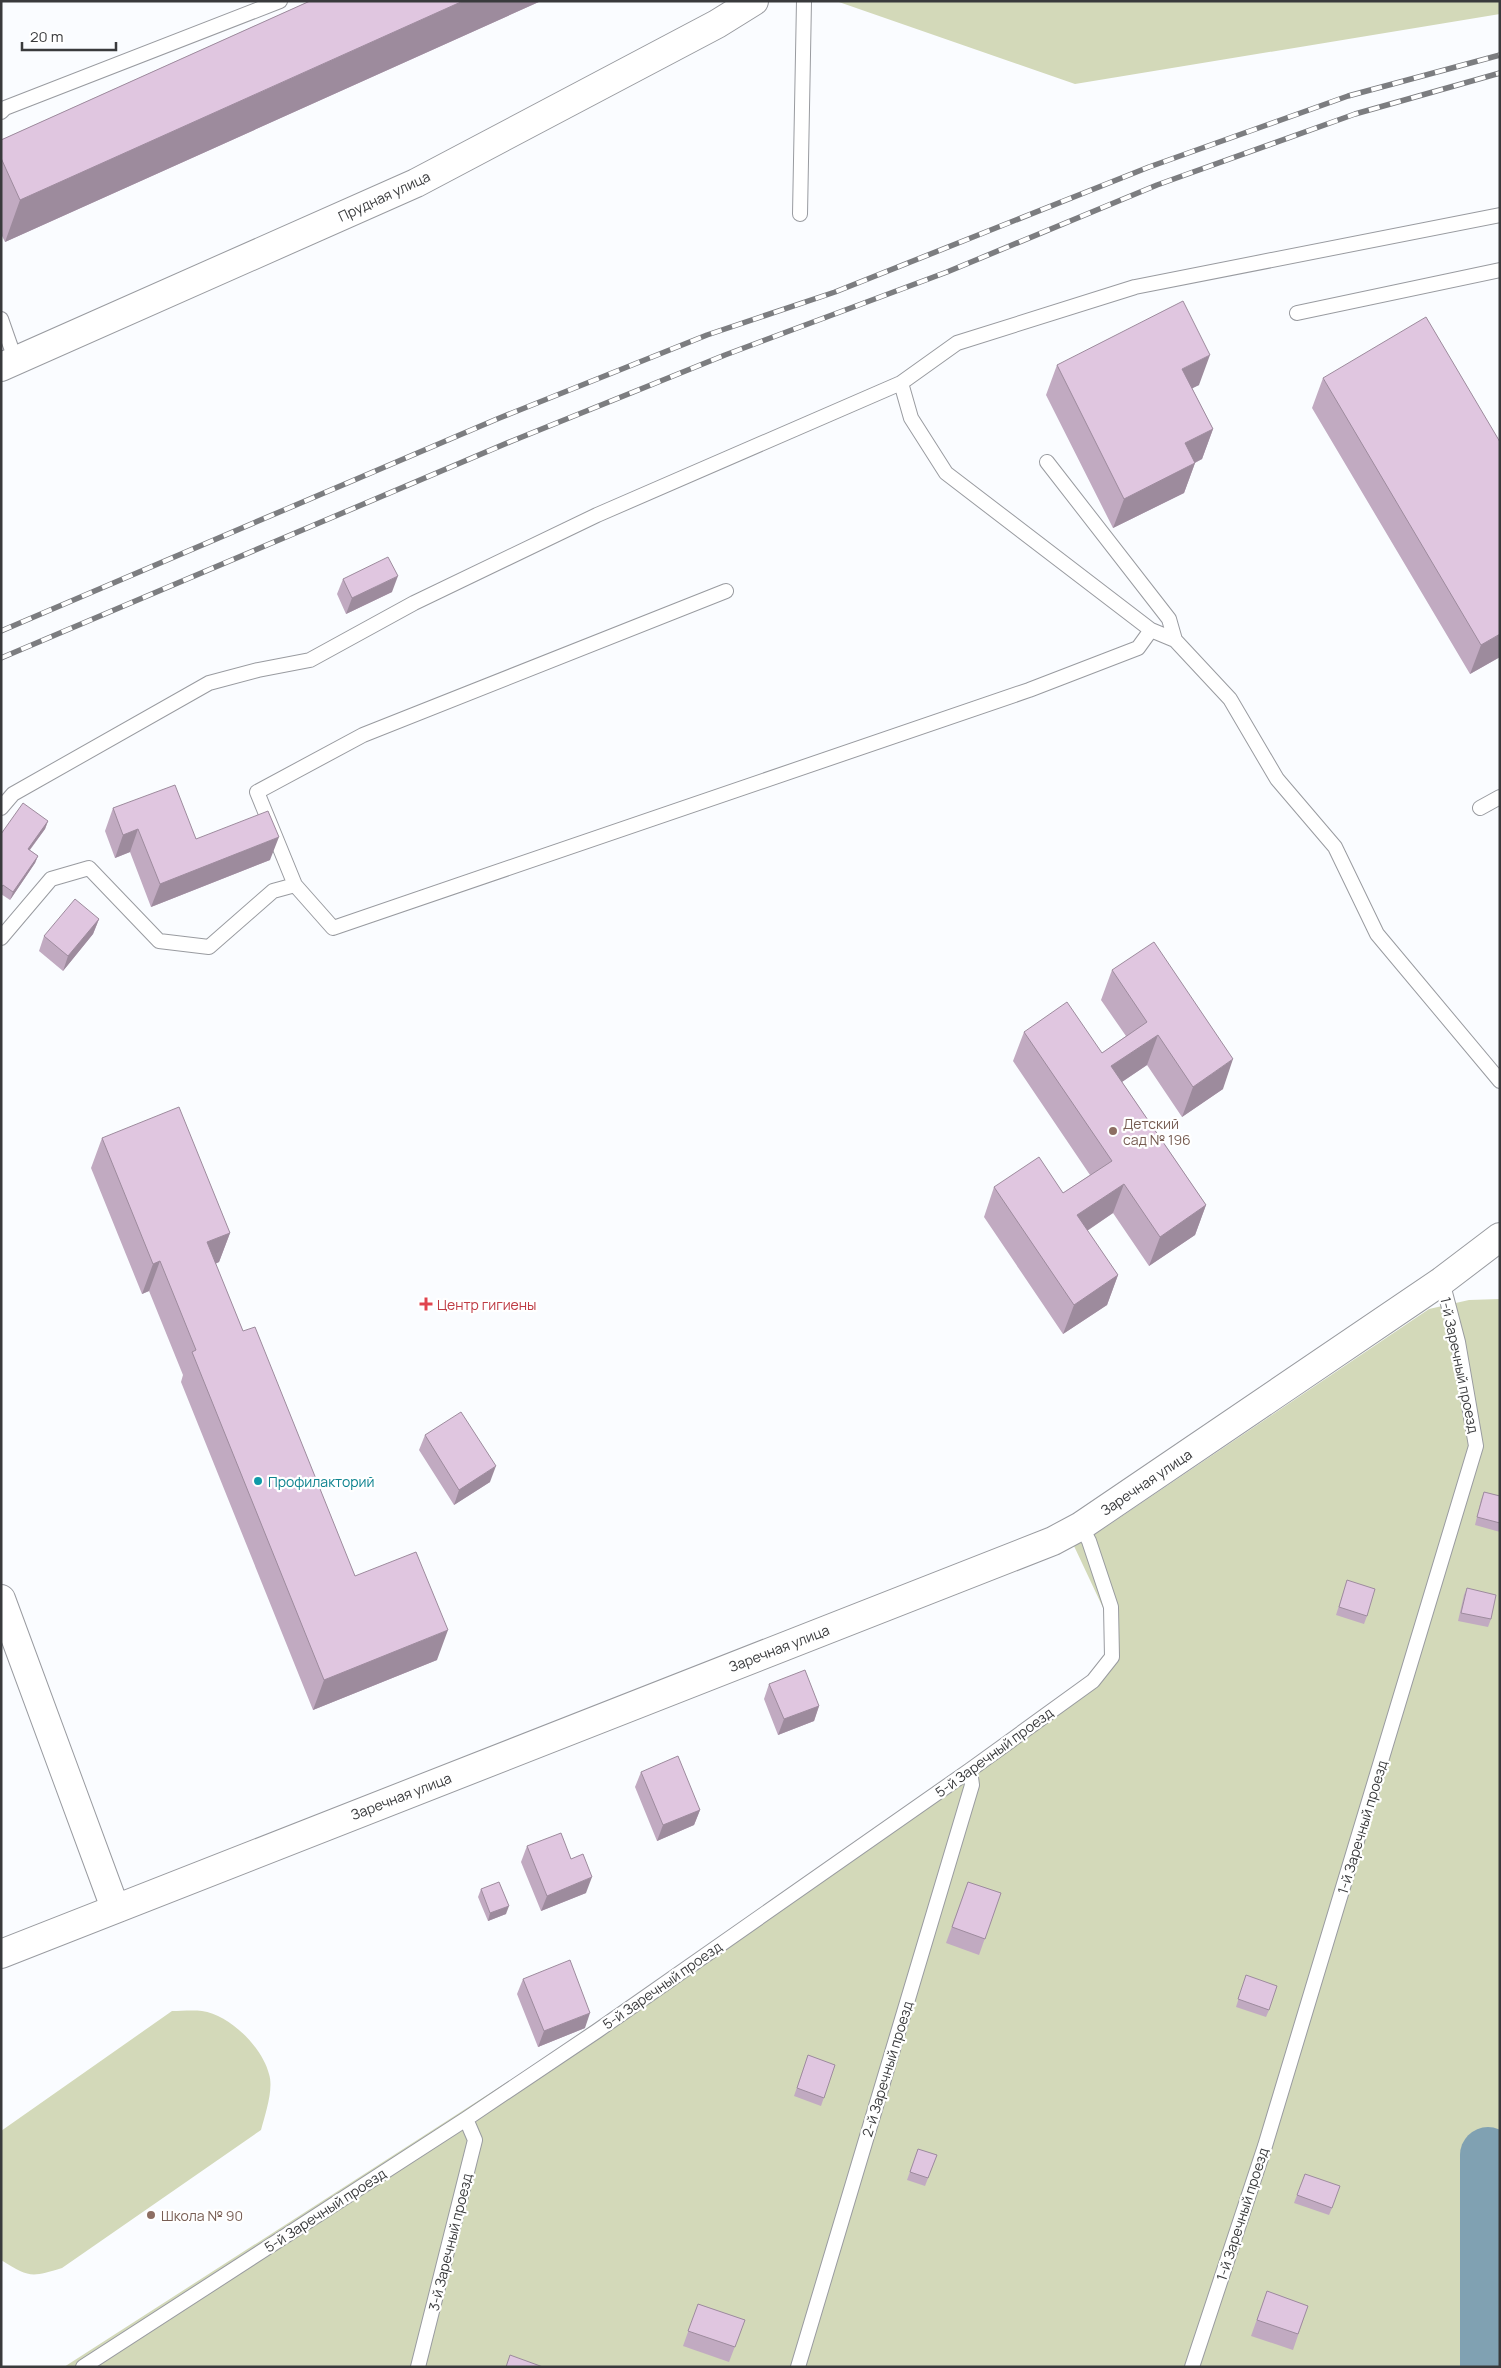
<svg xmlns="http://www.w3.org/2000/svg" width="1501" height="2368" viewBox="0 0 1501 2368" font-family="Manrope,sans-serif">
	<style>
		.green { fill: #d3d9b9 }
		.lines { fill: none; stroke-linecap: round; stroke-linejoin: round }
		.river { stroke: #80a1b2; stroke-width: 56 }
		.lane-casing { stroke: #999ba0; stroke-width: 16 }
		.street-casing { stroke: #999ba0; stroke-width: 30 }
		.lane { stroke: #fff; stroke-width: 14 }
		.street { stroke: #fff; stroke-width: 28 }
		.rail-casing { stroke: #7c7d80; stroke-width: 5.5 }
		.rail { stroke: #fff; stroke-width: 4; stroke-dasharray: 11; stroke-linecap: butt }
		.wall { fill: #c1aac1 }
		.shaded-wall { fill: #9d8b9d }
		.building { fill: #e0c6e0; stroke: #9d8b9d }
		.education-dot { fill: #8d6e63; stroke: #fff; stroke-width: 2 }
		.health-dot { fill: #e0444e; stroke: #fff; stroke-width: 2 }
		.culture-dot { fill: #0f9aa8; stroke: #fff; stroke-width: 2 }
		.labels { text-anchor: middle; dominant-baseline: central; stroke-width: 4.5; stroke-linejoin: round; paint-order: stroke }
		.street-label { font-size: 14px; fill: #393a3c; stroke: #fff }
		.education-label { font-size: 14px; fill: #785e54; stroke: #fff; text-anchor: start }
		.health-label { font-size: 14px; fill: #be3a42; stroke: #fff; text-anchor: start }
		.culture-label { font-size: 14px; fill: #0d838f; stroke: #fff; text-anchor: start }
	</style>
	<rect width="100%" height="100%" fill="#fafcff"/>
	<!-- green -->
	<path class="green" d="M 836,1 L 1500,1 L 1500,14 L 1075,84 Z
		M 1500,1299 L 1500,2367 L 64,2367 L 537,2063 L 967,1767 L 1090,1674 L 1105,1654 L 1105,1612 L 1074,1546 L 1097,1533 L 1429,1309 L 1469,1300 Z
		M 172,2011 C 181,2011 193,2010 202,2011 C 230,2015 262,2047 269,2074 C 274,2089 265,2115 261,2130 L 62,2268 C 30,2278 29,2277 1,2260 L 1,2131 Z"/>
	<g class="lines">
		<!-- river -->
		<path class="river" d="M 1488,2367 L 1488,2155"/>
		<!-- lane casing -->
		<g class="lane-casing">
			<path id="lane" d="M 1,112 L 5,108 L 280,1
				M 800,214 L 804,1
				M 1500,215 L 1135,287 L 957,343 L 901,383 L 911,418 L 946,473 L 1151,630 L 1175,640 L 1230,699 L 1277,779 L 1335,847 L 1377,934 L 1500,1081
				M 1297,313 L 1500,270
				M 1,319 L 15,359
				M 1047,462 L 1169,619 L 1175,640
				M 726,591 L 363,735 L 257,792 L 295,885 L 333,928 L 1029,690 L 1138,648 L 1151,630
				M 1,808 L 13,794 L 209,683 L 258,670 L 310,660 L 414,603 L 597,515 L 901,383
				M 1480,808 L 1500,797
				M 1,938 L 51,879 L 89,868 L 159,941 L 209,947 L 273,891 L 295,885
				M 83,2367 L 466,2119 L 597,2031 L 970,1770 L 1093,1681 L 1112,1657 L 1111,1607 L 1089,1541 L 1081,1526
				M 418,2367 L 475,2140 L 466,2119
				M 798,2367 L 972,1785 L 970,1770
				M 1192,2367 L 1265,2146 L 1476,1446 L 1458,1342 L 1442,1281"/>
		</g>
		<!-- street casing -->
		<g class="street-casing">
			<path id="street" d="M 1,367 L 416,183 L 717,24 L 754,1
				M 1,1599 L 115,1908
				M 1,1954 L 1053,1541 L 1081,1526 L 1442,1281 L 1500,1237"/>
		</g>
		<!-- lane -->
		<use href="#lane" class="lane"/>
		<!-- street -->
		<use href="#street" class="street"/>
		<!-- rail casing -->
		<g class="rail-casing">
			<path id="rail" d="M 1,631 L 497,419 L 707,335 L 835,292 L 1149,167 L 1348,96 L 1500,55
				M 1,658 L 512,441 L 725,355 L 947,272 L 1157,185 L 1355,114 L 1500,73"/>
		</g>
		<!-- rail -->
		<use href="#rail" class="rail"/>
	</g>
	<!-- wall -->
	<path class="wall" d="M 310,1 L 541,1 L 5,242 L 1,234 L 1,140 Z
		M 1057,365 L 1199,385 L 1192,388 L 1213,429 L 1202,459 L 1195,463 L 1184,493 L 1113,528 L 1046,395 Z
		M 1323,378 L 1500,657 L 1470,674 L 1312,408 Z
		M 343,579 L 392,592 L 346,614 L 337,594 Z
		M 113,808 L 196,839 L 270,860 L 151,907 L 130,852 L 115,858 L 105,831 Z
		M 48,821 L 45,829 L 30,850 L 38,856 L 35,863 L 10,900 L 1,894 L 1,834 Z
		M 99,919 L 93,934 L 63,971 L 39,951 L 44,936 Z
		M 1112,970 L 1223,1089 L 1182,1117 L 1147,1065 L 1122,1082 L 1206,1205 L 1195,1235 L 1149,1266 L 1113,1213 L 1087,1231 L 1118,1275 L 1107,1305 L 1063,1334 L 984,1217 L 994,1187 L 1063,1193 L 1090,1175 L 1013,1061 L 1024,1032 L 1102,1053 L 1126,1036 L 1101,1000 Z
		M 102,1138 L 230,1233 L 219,1262 L 215,1264 L 243,1331 L 355,1576 L 437,1660 L 313,1710 L 181,1382 L 183,1375 L 149,1291 L 142,1294 L 91,1168 Z
		M 425,1435 L 490,1482 L 454,1505 L 419,1450 Z
		M 1484,1492 L 1500,1496 L 1500,1532 L 1475,1525 L 1481,1500 Z
		M 1347,1580 L 1367,1616 L 1364,1624 L 1336,1615 Z
		M 1467,1588 L 1491,1619 L 1488,1627 L 1458,1621 L 1464,1595 Z
		M 769,1684 L 819,1706 L 814,1721 L 778,1735 L 764,1699 Z
		M 641,1772 L 700,1810 L 694,1825 L 657,1841 L 635,1787 Z
		M 527,1846 L 571,1859 L 586,1893 L 541,1911 L 521,1862 Z
		M 968,1882 L 1001,1893 L 979,1955 L 946,1943 Z
		M 481,1889 L 506,1914 L 488,1921 L 478,1897 Z
		M 1246,1975 L 1269,2010 L 1266,2017 L 1236,2007 Z
		M 523,1979 L 585,2028 L 538,2047 L 517,1994 Z
		M 808,2055 L 835,2065 L 821,2106 L 794,2096 Z
		M 918,2149 L 937,2155 L 925,2186 L 907,2180 Z
		M 1305,2174 L 1332,2208 L 1329,2215 L 1294,2203 Z
		M 1267,2291 L 1308,2306 L 1293,2350 L 1251,2336 Z
		M 698,2304 L 745,2320 L 729,2362 L 683,2346 Z"/>
	<!-- shaded-wall -->
	<path class="shaded-wall" d="M 463,1 L 541,1 L 5,242 L 20,200 Z
		M 1210,355 L 1199,385 L 1171,399 L 1182,369 Z
		M 1213,429 L 1202,459 L 1174,473 L 1185,443 Z
		M 1195,463 L 1184,493 L 1113,528 L 1124,499 Z
		M 398,576 L 392,592 L 346,614 L 352,598 Z
		M 1500,634 L 1500,657 L 1470,674 L 1481,645 Z
		M 48,821 L 45,829 L 25,856 L 28,849 Z
		M 138,829 L 130,852 L 115,858 L 123,835 Z
		M 279,837 L 270,860 L 151,907 L 160,884 Z
		M 38,856 L 35,863 L 10,900 L 13,892 Z
		M 99,919 L 93,934 L 63,971 L 68,956 Z
		M 1158,1035 L 1147,1065 L 1101,1096 L 1111,1066 Z
		M 1233,1059 L 1223,1089 L 1182,1117 L 1193,1087 Z
		M 1124,1184 L 1113,1213 L 1066,1245 L 1077,1215 Z
		M 1206,1205 L 1195,1235 L 1149,1266 L 1160,1237 Z
		M 230,1233 L 219,1262 L 196,1272 L 207,1242 Z
		M 160,1261 L 149,1291 L 142,1294 L 153,1264 Z
		M 1118,1275 L 1107,1305 L 1063,1334 L 1074,1305 Z
		M 496,1466 L 490,1482 L 454,1505 L 459,1490 Z
		M 448,1630 L 437,1660 L 313,1710 L 324,1680 Z
		M 819,1706 L 814,1721 L 778,1735 L 784,1719 Z
		M 700,1810 L 694,1825 L 657,1841 L 663,1825 Z
		M 592,1877 L 586,1893 L 541,1911 L 547,1896 Z
		M 509,1906 L 506,1914 L 488,1921 L 490,1913 Z
		M 590,2013 L 585,2028 L 538,2047 L 544,2031 Z"/>
	<!-- building -->
	<path class="building" d="M 310,1 L 463,1 L 20,200 L 1,158 L 1,140 Z
		M 1183,301 L 1210,355 L 1182,369 L 1213,429 L 1185,443 L 1195,463 L 1124,499 L 1057,365 Z
		M 1426,317 L 1500,442 L 1500,634 L 1481,645 L 1323,378 Z
		M 388,557 L 398,576 L 352,598 L 343,579 Z
		M 175,785 L 196,839 L 268,811 L 279,837 L 160,884 L 138,829 L 123,835 L 113,808 Z
		M 23,803 L 48,821 L 28,849 L 38,856 L 13,892 L 3,885 L 1,888 L 1,834 Z
		M 75,899 L 99,919 L 68,956 L 44,936 Z
		M 1154,942 L 1233,1059 L 1193,1087 L 1158,1035 L 1111,1066 L 1206,1205 L 1160,1237 L 1124,1184 L 1077,1215 L 1118,1275 L 1074,1305 L 994,1187 L 1039,1157 L 1063,1193 L 1112,1161 L 1024,1032 L 1067,1002 L 1102,1053 L 1147,1022 L 1112,970 Z
		M 179,1107 L 230,1233 L 207,1242 L 243,1331 L 255,1327 L 355,1576 L 416,1552 L 448,1630 L 324,1680 L 192,1352 L 196,1350 L 160,1261 L 153,1264 L 102,1138 Z
		M 461,1412 L 496,1466 L 459,1490 L 425,1435 Z
		M 1484,1492 L 1500,1496 L 1500,1523 L 1477,1517 Z
		M 1347,1580 L 1375,1589 L 1367,1616 L 1339,1607 Z
		M 1467,1588 L 1496,1595 L 1491,1619 L 1461,1613 Z
		M 805,1670 L 819,1706 L 784,1719 L 769,1684 Z
		M 678,1756 L 700,1810 L 663,1825 L 641,1772 Z
		M 561,1833 L 571,1859 L 583,1854 L 592,1877 L 547,1896 L 527,1846 Z
		M 499,1882 L 509,1906 L 490,1913 L 481,1889 Z
		M 968,1882 L 1001,1893 L 985,1939 L 952,1927 Z
		M 570,1960 L 590,2013 L 544,2031 L 523,1979 Z
		M 1246,1975 L 1277,1986 L 1269,2010 L 1238,1999 Z
		M 808,2055 L 835,2065 L 824,2098 L 797,2088 Z
		M 918,2149 L 937,2155 L 928,2178 L 910,2172 Z
		M 1305,2174 L 1340,2186 L 1332,2208 L 1297,2195 Z
		M 1267,2291 L 1308,2306 L 1298,2334 L 1257,2320 Z
		M 698,2304 L 745,2320 L 735,2347 L 688,2331 Z
		M 510,2355 L 543,2367 L 506,2367 Z"/>
	<!-- markers -->
	<g class="education-dot">
		<circle cx="1113" cy="1131" r="5"/>
		<circle cx="151" cy="2215" r="5"/>
	</g>
	<path class="health-dot" d="M423.5 1296.5h5v5h5v5h-5v5h-5v-5h-5v-5h5z"/>
	<circle class="culture-dot" cx="258" cy="1481" r="5"/>
	<g class="labels">
		<!-- street labels -->
		<g class="street-label">
			<text transform="translate(384 196) rotate(-25)">Прудная улица</text>
			<text transform="translate(1460 1365) rotate(78)">1-й Заречный проезд</text>
			<text transform="translate(1146 1482) rotate(-34)">Заречная улица</text>
			<text transform="translate(779 1648) rotate(-21)">Заречная улица</text>
			<text transform="translate(994 1752) rotate(-36)">5-й Заречный проезд</text>
			<text transform="translate(401 1796) rotate(-21)">Заречная улица</text>
			<text transform="translate(1362 1827) rotate(-73)">1-й Заречный проезд</text>
			<text transform="translate(662 1985) rotate(-35)">5-й Заречный проезд</text>
			<text transform="translate(887 2069) rotate(-73)">2-й Заречный проезд</text>
			<text transform="translate(325 2210) rotate(-33)">5-й Заречный проезд</text>
			<text transform="translate(1242 2214) rotate(-72)">1-й Заречный проезд</text>
			<text transform="translate(450 2242) rotate(-76)">3-й Заречный проезд</text>
		</g>
		<!-- education labels -->
		<g class="education-label">
			<text x="1123" y="1123">Детский<tspan x="1123" dy="16">сад № 196</tspan></text>
			<text x="161" y="2215">Школа № 90</text>
		</g>
		<!-- health labels -->
		<g class="health-label">
			<text x="437" y="1304">Центр гигиены</text>
		</g>
		<!-- culture labels -->
		<g class="culture-label">
			<text x="268" y="1481">Профилакторий</text>
		</g>
	</g>
	<!-- border -->
	<rect width="1501" height="2368" fill="none" stroke="#393a3c" stroke-width="5"/>
	<!-- scale -->
	<path d="M22 42v8h94v-8" fill="none" stroke="#393a3c" stroke-width="2.5"/>
	<text x="30" y="42" font-size="15" fill="#393a3c" stroke="#ffffff" stroke-width="4" paint-order="stroke">20 m</text>
</svg>
